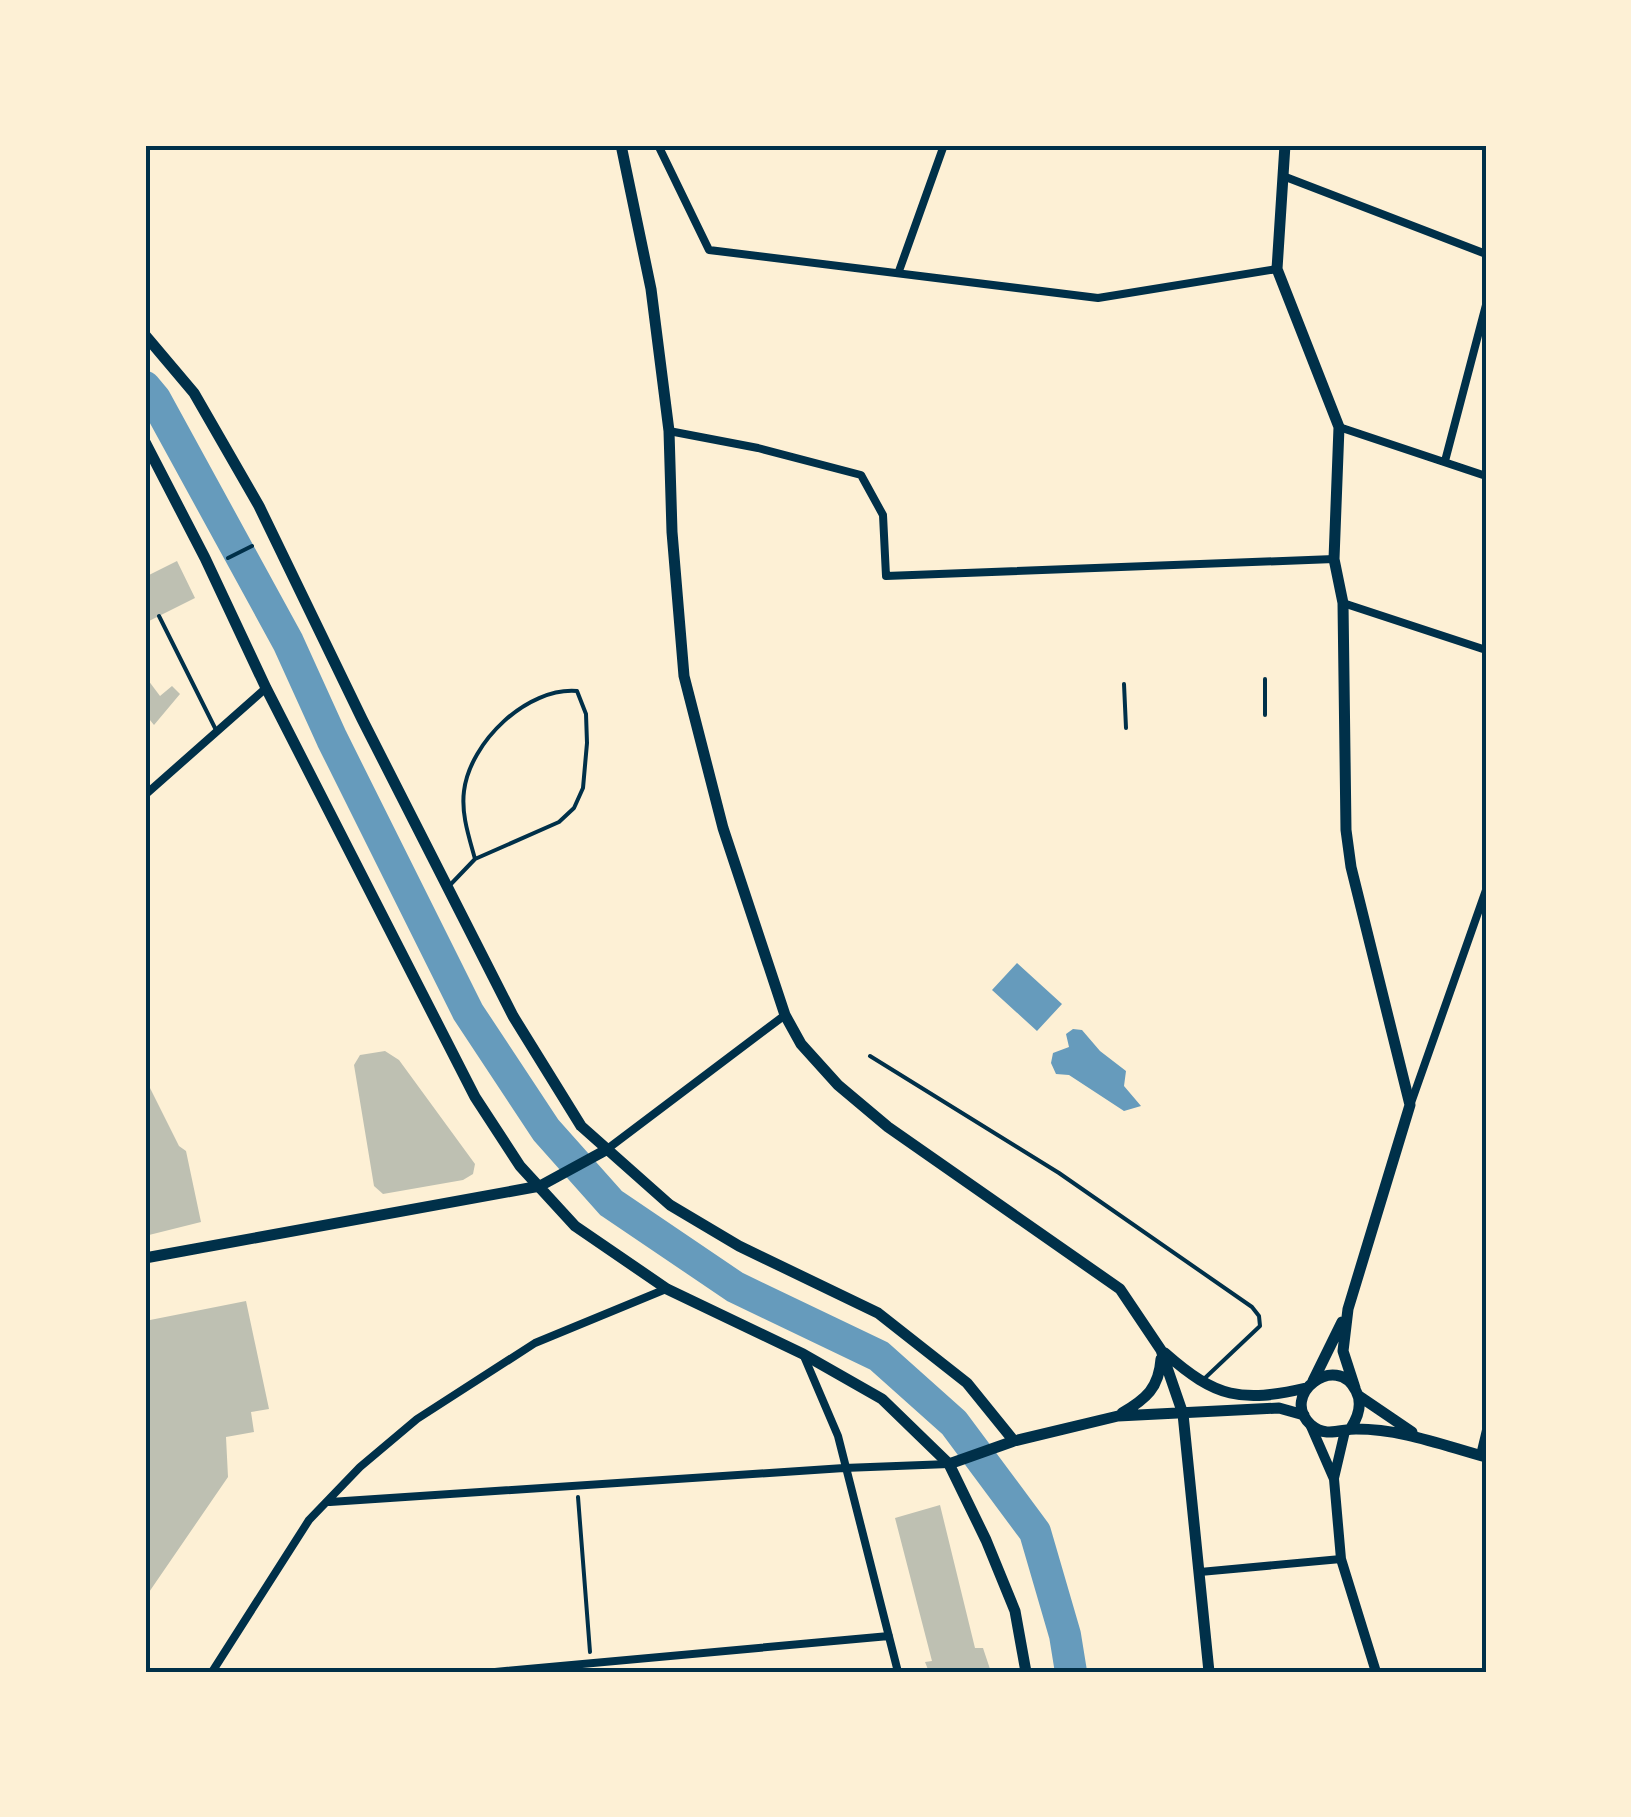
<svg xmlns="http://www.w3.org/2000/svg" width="1631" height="1817" viewBox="0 0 1631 1817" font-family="Poppins,sans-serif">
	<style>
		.water { fill: #669bbc }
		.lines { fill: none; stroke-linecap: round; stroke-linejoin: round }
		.river { stroke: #669bbc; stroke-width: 32 }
		.building { fill: #bec0b2 }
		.path { stroke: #003049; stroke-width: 4 }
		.service { stroke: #003049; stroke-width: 4 }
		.minor { stroke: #003049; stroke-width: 8 }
		.tertiary { stroke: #003049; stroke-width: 10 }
		.secondary { stroke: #003049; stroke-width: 11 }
		.neatline { fill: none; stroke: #003049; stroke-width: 4 }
	</style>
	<rect width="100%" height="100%" fill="#fdf0d5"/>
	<!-- water -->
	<path class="water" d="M 1017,963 L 1062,1004 L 1037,1031 L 992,990 Z
		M 1073,1029 L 1082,1030 L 1100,1051 L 1126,1071 L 1124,1086 L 1141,1106 L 1124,1111 L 1069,1075 L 1056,1074 L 1051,1063 L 1053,1053 L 1069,1047 L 1066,1034 Z"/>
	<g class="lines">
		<!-- river -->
		<path class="river" d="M 145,387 L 155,399 L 288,642 L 332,739 L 468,1012 L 546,1130 L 611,1203 L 735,1287 L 879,1356 L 954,1423 L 1035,1532 L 1065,1635 L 1071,1672"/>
	</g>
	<!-- building -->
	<path class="building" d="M 177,561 L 195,598 L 145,623 L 145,577 Z
		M 145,676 L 160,696 L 172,686 L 180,694 L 154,725 L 145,714 Z
		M 385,1051 L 399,1060 L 475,1164 L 473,1174 L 463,1180 L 383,1194 L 374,1186 L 354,1065 L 360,1055 Z
		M 145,1078 L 179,1146 L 186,1151 L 201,1222 L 145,1236 Z
		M 246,1301 L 269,1409 L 251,1412 L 254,1432 L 226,1437 L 228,1477 L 145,1598 L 145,1321 Z
		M 940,1505 L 975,1648 L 983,1648 L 991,1672 L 929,1672 L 925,1662 L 932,1661 L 895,1518 Z"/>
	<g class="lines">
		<!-- path -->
		<path class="path" d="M 228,558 L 252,546
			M 578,1497 L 590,1652"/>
		<!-- service -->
		<path class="service" d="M 159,616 L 217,732
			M 1124,684 L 1126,728
			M 1265,715 L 1265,679
			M 451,884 L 475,859 L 559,822 L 574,808 L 583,788 L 587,743 L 586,714 L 577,691 C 527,687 470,742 464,791 C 461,814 469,837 475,859
			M 870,1056 L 1059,1173 L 1252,1307 L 1259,1316 L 1260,1326 L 1205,1378"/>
		<!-- minor -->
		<path class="minor" d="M 658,145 L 709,250 L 1098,298 L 1277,269
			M 1283,176 L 1486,254
			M 899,271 L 944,145
			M 1339,427 L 1486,476
			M 669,431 L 758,448 L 861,475 L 883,515 L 886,576 L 1334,559
			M 1445,461 L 1486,305
			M 1343,603 L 1486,650
			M 145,795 L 266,688
			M 1411,1103 L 1486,890
			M 606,1150 L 785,1015
			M 803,1354 L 838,1436 L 898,1672
			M 1480,1455 L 1486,1430
			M 330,1502 L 844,1468 L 949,1464
			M 1200,1572 L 1341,1559
			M 212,1672 L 309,1520 L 360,1467 L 417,1419 L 535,1343 L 666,1289
			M 495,1672 L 889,1636"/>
		<!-- tertiary -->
		<path class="tertiary" d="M 1310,1424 L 1334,1479 L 1341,1559 L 1376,1672
			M 1334,1478 L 1345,1431"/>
		<!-- secondary -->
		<path class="secondary" d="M 621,145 L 651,289 L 669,431 L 672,532 L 684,676 L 723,828 L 785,1015 L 801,1044 L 838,1085 L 888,1127 L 1120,1289 L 1161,1350 L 1183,1414 L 1209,1672
			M 1285,145 L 1277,269 L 1339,427 L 1334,559 L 1343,603 L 1346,830 L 1351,867 L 1410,1105 L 1348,1309 L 1343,1351 L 1355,1388
			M 145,335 L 194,393 L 259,506 L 362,719 L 513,1016 L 581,1126 L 670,1205 L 739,1246 L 878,1313 L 967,1383 L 1014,1441
			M 145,442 L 205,558 L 266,688 L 475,1097 L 520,1166 L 575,1226 L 667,1289 L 803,1354 L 882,1399 L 949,1464 L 986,1540 L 1015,1611 L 1026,1672
			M 145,1258 L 540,1186 L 606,1150
			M 1165,1353 C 1216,1398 1241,1403 1306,1388
			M 1313,1381 L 1342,1322
			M 1359,1396 L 1412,1432
			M 1122,1413 C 1146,1399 1159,1388 1161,1359
			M 1351,1428 C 1358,1417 1363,1404 1356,1391 C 1337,1351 1278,1395 1311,1425 C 1326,1438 1341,1429 1356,1429 C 1402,1429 1442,1445 1486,1457
			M 949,1464 L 1014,1441 L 1118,1416 L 1279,1408 L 1304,1415"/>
	</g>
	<!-- border -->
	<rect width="1631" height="1817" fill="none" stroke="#fdf0d5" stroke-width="295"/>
	<rect x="148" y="148" width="1336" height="1522" class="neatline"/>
</svg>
